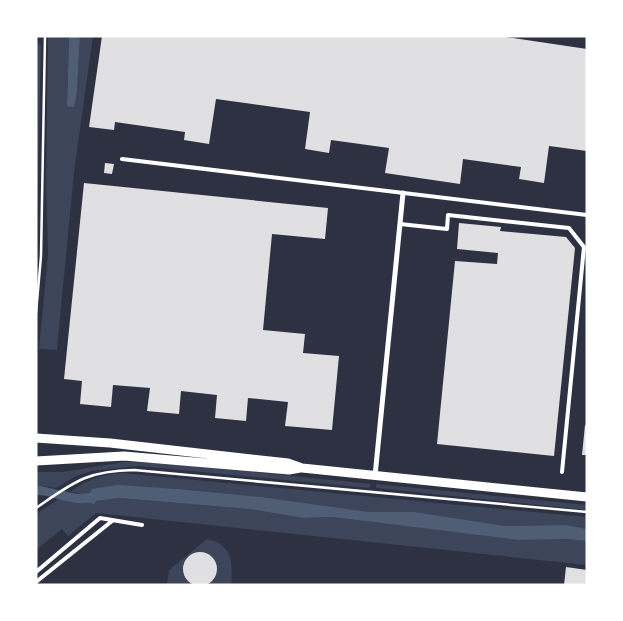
<svg xmlns="http://www.w3.org/2000/svg" width="623" height="621" viewBox="0 0 623 621" font-family="Helvetica,sans-serif">
	<style>
		.green { fill: #3c4559 }
		.water { fill: #4f5d75 }
		.building { fill: #e0e0e3 }
		.lines { fill: none; stroke-linecap: round; stroke-linejoin: round }
		.path { stroke: #fff; stroke-width: 2.5 }
		.service { stroke: #fff; stroke-width: 4 }
		.minor { stroke: #fff; stroke-width: 5 }
		.tertiary { stroke: #fff; stroke-width: 9 }
	</style>
	<rect width="100%" height="100%" fill="#2d3142"/>
	<!-- green -->
	<path class="green" d="M 48,36 L 69,36 L 67,105 L 77,92 L 80,36 L 93,36 L 74,172 L 57,350 L 39,349 L 48,254 L 46,186 Z
		M 36,43 L 41,45 L 36,277 Z
		M 124,462 L 165,463 L 371,484 L 369,488 L 138,466 L 91,471 L 74,477 L 56,488 L 36,485 L 36,472 L 63,472 Z
		M 121,473 L 587,517 L 587,529 L 567,525 L 506,526 L 415,512 L 369,512 L 262,497 L 178,489 L 151,488 L 85,494 L 70,492 C 84,481 103,474 121,473 Z
		M 376,484 L 587,505 L 587,510 L 376,488 Z
		M 119,498 L 249,509 L 303,518 L 332,517 L 518,540 L 571,539 L 587,541 L 587,565 L 96,513 L 68,536 L 62,529 L 36,550 L 36,514 L 59,499 L 78,503 Z
		M 207,539 C 233,545 233,562 231,585 L 167,585 L 169,570 Z"/>
	<!-- water -->
	<path class="water" d="M 69,36 L 80,36 L 77,92 L 74,107 L 67,106 Z
		M 36,485 L 77,494 L 90,493 L 92,489 L 117,485 L 178,489 L 262,497 L 369,512 L 415,512 L 506,526 L 567,525 L 587,529 L 587,541 L 568,539 L 518,540 L 332,517 L 303,518 L 249,509 L 119,498 L 96,501 L 94,504 C 88,501 84,504 78,503 C 63,502 51,495 36,495 Z"/>
	<!-- building -->
	<path class="building" d="M 102,36 L 499,36 L 587,49 L 587,151 L 549,146 L 544,183 L 519,179 L 521,167 L 463,159 L 460,184 L 385,173 L 389,148 L 331,140 L 329,153 L 305,149 L 310,112 L 216,99 L 209,144 L 184,140 L 185,132 L 115,122 L 114,130 L 89,127 Z
		M 105,163 L 114,164 L 112,174 L 104,173 Z
		M 84,183 L 328,208 L 325,239 L 272,234 L 263,330 L 305,334 L 303,353 L 339,356 L 332,430 L 285,426 L 288,402 L 248,398 L 246,421 L 215,418 L 217,395 L 181,391 L 179,414 L 147,411 L 150,388 L 113,385 L 111,407 L 80,404 L 82,381 L 64,379 Z
		M 459,223 L 501,227 L 500,231 L 566,237 L 575,248 L 554,456 L 437,444 L 455,261 L 497,264 L 498,253 L 457,249 Z
		M 585,425 L 587,425 L 587,455 L 582,455 Z
		M183 569a17 17 0 1 1 34 0a17 17 0 1 1-34 0Z
		M 566,567 L 587,570 L 587,585 L 564,585 Z"/>
	<g class="lines">
		<!-- path -->
		<path class="path" d="M 36,313 L 41,256 L 45,36
			M 36,508 C 74,482 86,471 134,470 L 587,512"/>
		<!-- service -->
		<path class="service" d="M 122,159 L 587,215
			M 400,224 L 447,229 L 448,215 L 569,228 L 584,247 L 562,472
			M 36,572 L 100,518 L 142,525
			M 36,582 L 112,521"/>
		<!-- minor -->
		<path class="minor" d="M 375,476 L 403,193"/>
		<!-- tertiary -->
		<path class="tertiary" d="M 36,438 L 110,443 L 288,463 L 302,468 L 587,497
			M 36,461 L 124,456 L 289,470 L 300,468"/>
	</g>
	<!-- border -->
	<rect width="623" height="621" fill="none" stroke="#ffffff" stroke-width="75"/>
</svg>
